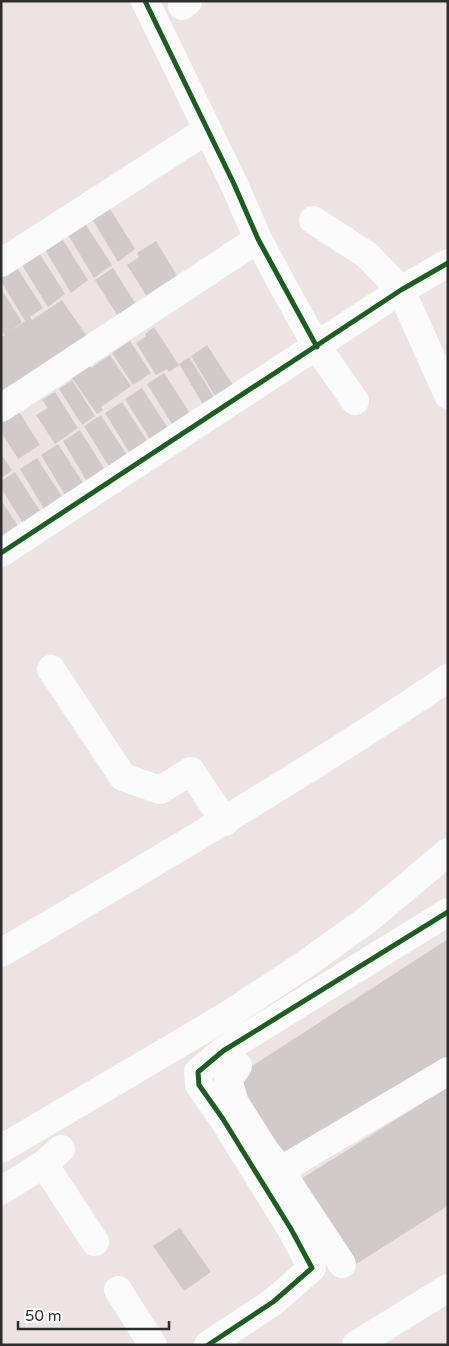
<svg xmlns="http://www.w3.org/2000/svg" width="449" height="1346" viewBox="0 0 449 1346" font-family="'Varela Round',sans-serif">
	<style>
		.building { fill: #d0cbc9 }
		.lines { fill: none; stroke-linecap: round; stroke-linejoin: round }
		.minor { stroke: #fcfbfb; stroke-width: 28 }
		.cycleway-casing { stroke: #fff; stroke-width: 8 }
		.cycleway { stroke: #1b5e20; stroke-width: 5 }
	</style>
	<rect width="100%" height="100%" fill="#ece4e2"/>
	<!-- building -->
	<path class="building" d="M 105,201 L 135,249 L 118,262 L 88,212 Z
		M 81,217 L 112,265 L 94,278 L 64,228 Z
		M 58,232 L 88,280 L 71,293 L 41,243 Z
		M 156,241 L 179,279 L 148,298 L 127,265 L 139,257 L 137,253 Z
		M 35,246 L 65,294 L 48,307 L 17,257 Z
		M 12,260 L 43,308 L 30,317 L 32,320 L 62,300 L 88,338 L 1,398 L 1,338 L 5,335 L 1,330 L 1,289 L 22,322 L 11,331 L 25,321 L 1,281 L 1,267 Z
		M 113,268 L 139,309 L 121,321 L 95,280 Z
		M 154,327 L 179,365 L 169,372 L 156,351 L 167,369 L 156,375 L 136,343 L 146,336 L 145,334 Z
		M 130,341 L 151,373 L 133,385 L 112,353 Z
		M 207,345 L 238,393 L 221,406 L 191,356 Z
		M 110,355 L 131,386 L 101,407 L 103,410 L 97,414 L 72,378 L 89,366 L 91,368 Z
		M 189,357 L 219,405 L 207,411 L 179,364 Z
		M 164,373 L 195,421 L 178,434 L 147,384 Z
		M 72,380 L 95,416 L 82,425 L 59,389 Z
		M 142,388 L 173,436 L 156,449 L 125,399 Z
		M 55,392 L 78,428 L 55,444 L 36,415 L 48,408 L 42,400 Z
		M 122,402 L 153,450 L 136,463 L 105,413 Z
		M 18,410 L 40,445 L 18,459 L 1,432 L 1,421 Z
		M 101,415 L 132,463 L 115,476 L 84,426 Z
		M 80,430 L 110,478 L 93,492 L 63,441 Z
		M 58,444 L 89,492 L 71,505 L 41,455 Z
		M 1,454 L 12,470 L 3,477 L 1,474 Z
		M 37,458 L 68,506 L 50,519 L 20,469 Z
		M 15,472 L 46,520 L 29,533 L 1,488 L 1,481 Z
		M 1,500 L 24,535 L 1,539 Z
		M 448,939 L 448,1059 L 287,1163 L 232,1079 Z
		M 448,1087 L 448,1208 L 446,1207 L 350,1268 L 296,1182 Z
		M 180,1228 L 211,1272 L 184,1291 L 153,1246 Z"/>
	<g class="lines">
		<!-- minor -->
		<path class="minor" d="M 145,1 L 234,184 L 258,239 L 283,286 L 317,347 L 355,401
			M 182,6 L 188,1
			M 313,220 L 367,255 L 401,290 L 448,395
			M 1,263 L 207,130
			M 1,408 L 258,239
			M 1,553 L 401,290 L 448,263
			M 51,669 L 123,777 L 160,790 L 191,771 L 225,822
			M 1,953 C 152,864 303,776 448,678
			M 238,1066 L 228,1080 L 235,1103 L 266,1152 L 281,1170 L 295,1193 L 342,1264
			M 1,1149 L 228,1015 L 304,965 L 367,920 L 448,852
			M 44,1164 L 95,1242
			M 281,1170 L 448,1071
			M 1,1191 L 44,1164 L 61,1149
			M 118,1290 L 153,1345
			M 208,1345 L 273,1302 L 312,1268 L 291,1229 L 223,1119 L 199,1085 L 198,1072 L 223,1051 L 448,912
			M 356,1345 L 448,1288"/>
		<!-- cycleway casing -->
		<g class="cycleway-casing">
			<path id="cycleway" d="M 145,1 L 234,184 L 258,239 L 317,347
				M 1,553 L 401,290 L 448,263
				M 208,1345 L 273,1302 L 312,1268 L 291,1229 L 223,1119 L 199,1085 L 198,1072 L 223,1051 L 448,912"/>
		</g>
		<!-- cycleway -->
		<use href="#cycleway" class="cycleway"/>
	</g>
	<!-- border -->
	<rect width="449" height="1346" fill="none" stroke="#2d2d2d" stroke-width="5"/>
	<!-- scale -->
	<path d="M18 1321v8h151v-8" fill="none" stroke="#2d2d2d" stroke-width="2.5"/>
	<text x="25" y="1321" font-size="15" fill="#2d2d2d" stroke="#ffffff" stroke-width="4" paint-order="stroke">50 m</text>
</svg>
